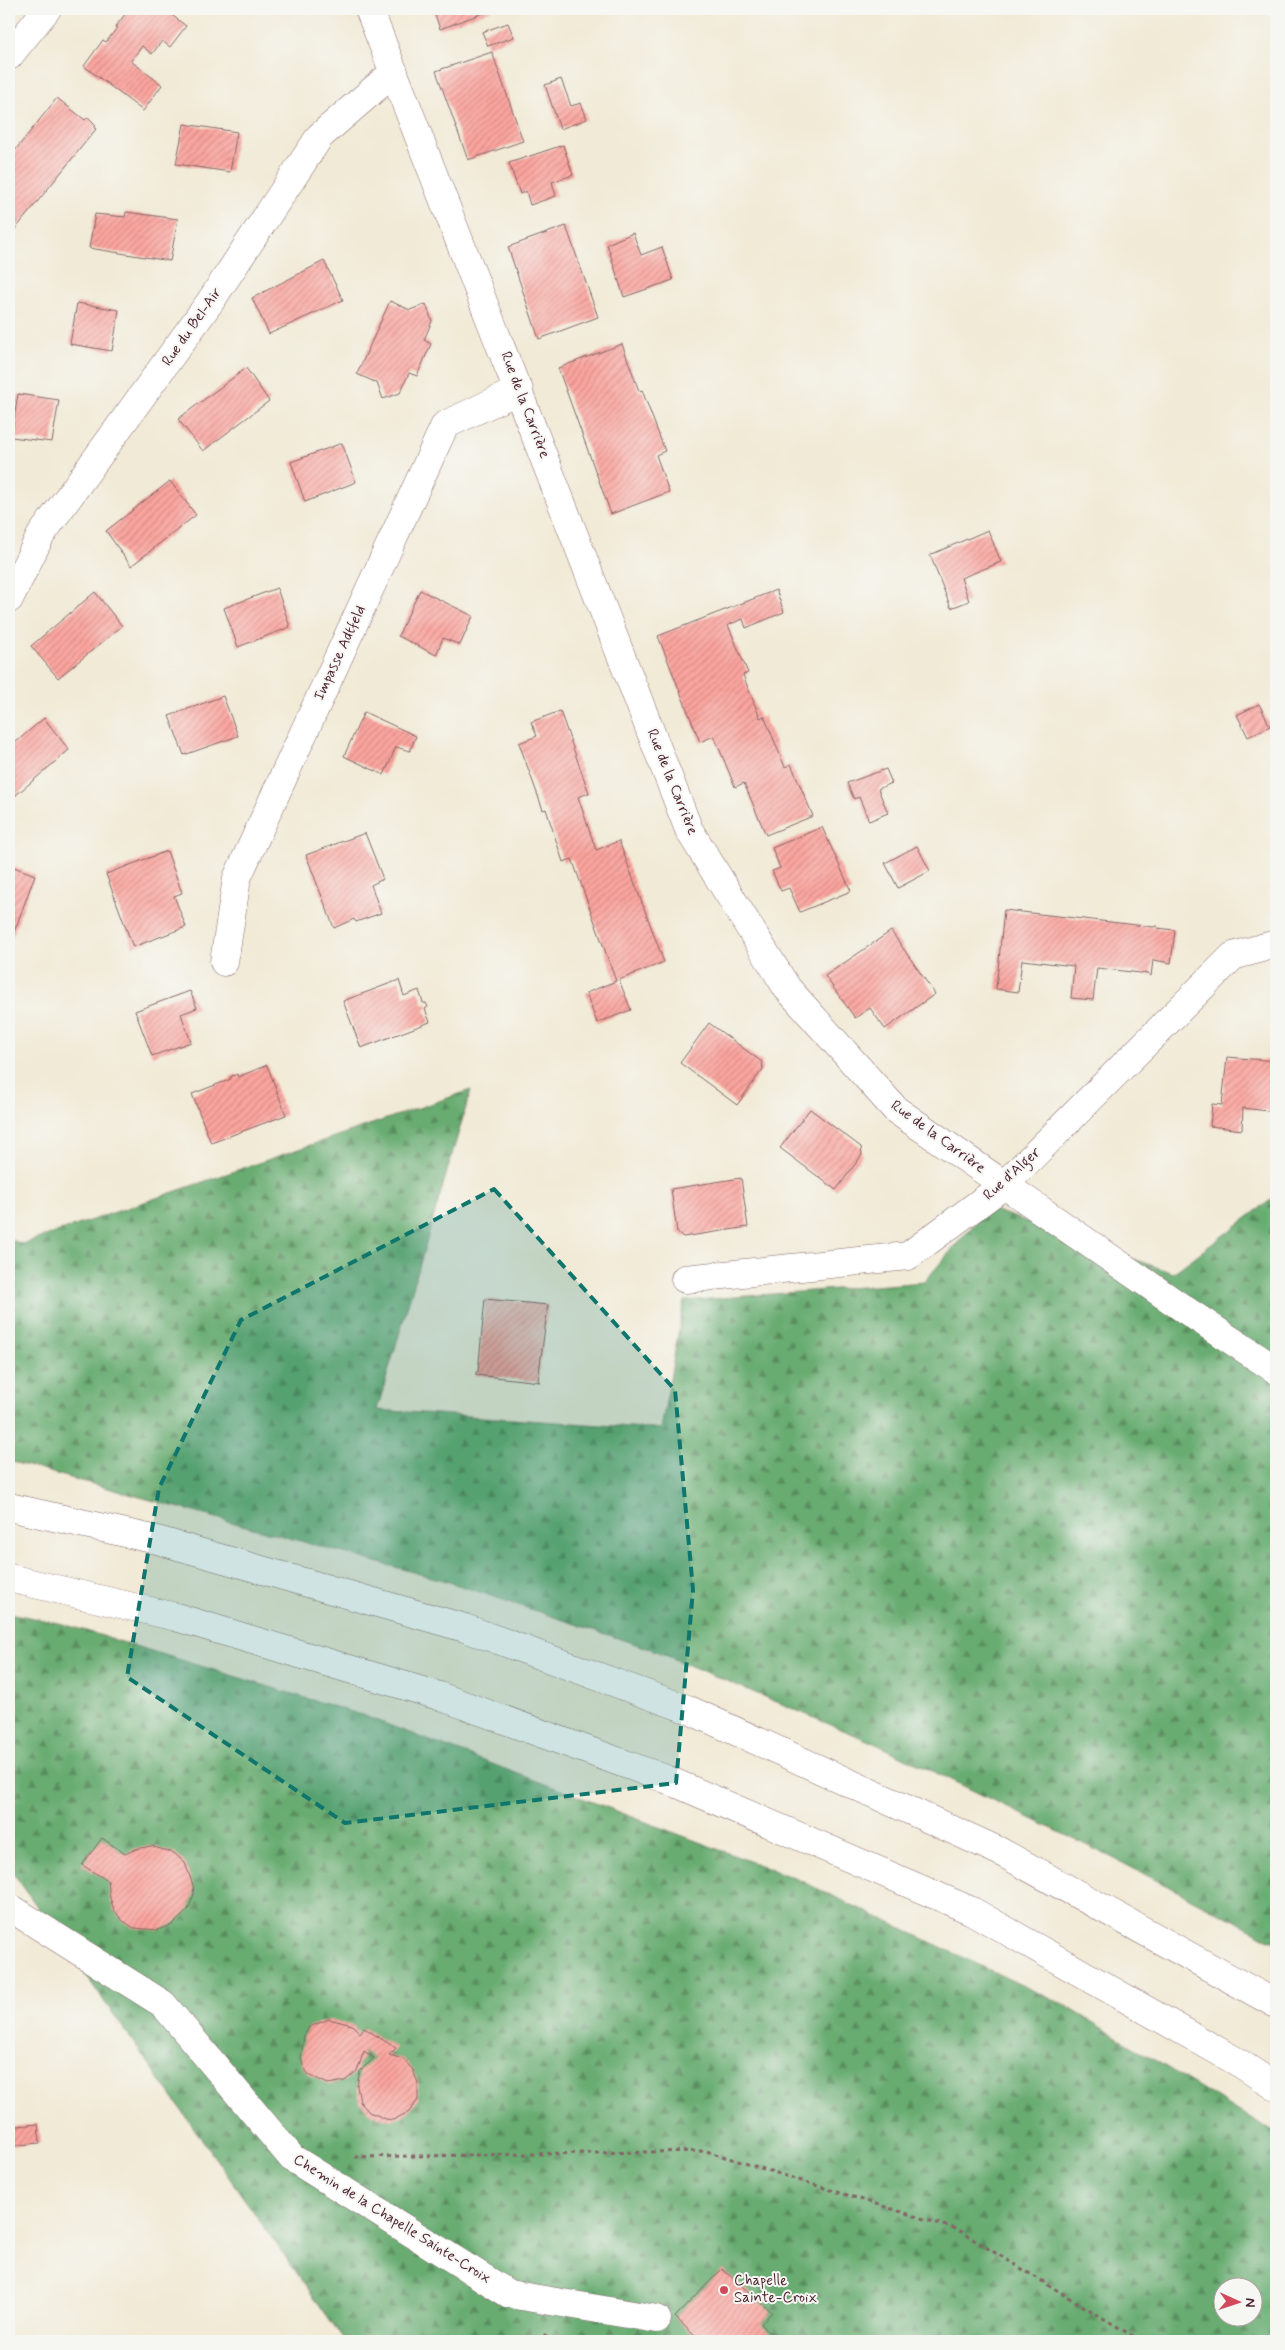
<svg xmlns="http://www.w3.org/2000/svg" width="1285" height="2350" viewBox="0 0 1285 2350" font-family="Mynerve,sans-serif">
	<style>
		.forest { fill: url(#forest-firs); stroke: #59664e; fill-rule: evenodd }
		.building { fill: url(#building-hatch) }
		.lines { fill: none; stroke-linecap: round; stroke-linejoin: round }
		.minor-casing { stroke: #846667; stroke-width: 29 }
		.secondary-casing { stroke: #846667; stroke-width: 29 }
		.motorway-casing { stroke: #846667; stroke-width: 29 }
		.path { stroke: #846667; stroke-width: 3; stroke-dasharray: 4 4; stroke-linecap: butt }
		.minor { stroke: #fff; stroke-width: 28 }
		.secondary { stroke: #fff; stroke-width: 28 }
		.motorway { stroke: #fff; stroke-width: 28 }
		.marked { fill: #0f766e; fill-opacity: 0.2; stroke: #0f766e; stroke-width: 4; stroke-dasharray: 10 6; stroke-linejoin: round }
		.poi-dot { fill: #d1495b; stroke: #f6f6f2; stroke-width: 2 }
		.labels { text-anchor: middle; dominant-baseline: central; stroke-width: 4; stroke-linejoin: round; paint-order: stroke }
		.street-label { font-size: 15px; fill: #4a1f2b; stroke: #f6f6f2 }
		.poi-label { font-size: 15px; fill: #4a1f2b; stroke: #f6f6f2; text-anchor: start }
	</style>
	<defs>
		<pattern id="forest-firs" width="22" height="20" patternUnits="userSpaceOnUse" patternTransform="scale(1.25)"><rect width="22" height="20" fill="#68ac71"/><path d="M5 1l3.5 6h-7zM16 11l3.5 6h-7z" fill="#588b5d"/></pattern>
		<pattern id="building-hatch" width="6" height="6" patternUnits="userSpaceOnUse" patternTransform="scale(1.25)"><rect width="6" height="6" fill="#fca59f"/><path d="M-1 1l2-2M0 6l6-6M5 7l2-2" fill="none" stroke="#ce8682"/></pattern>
	</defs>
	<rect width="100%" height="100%" fill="#f6f6f2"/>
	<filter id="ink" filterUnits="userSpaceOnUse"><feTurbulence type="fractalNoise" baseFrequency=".02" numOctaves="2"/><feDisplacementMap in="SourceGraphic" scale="10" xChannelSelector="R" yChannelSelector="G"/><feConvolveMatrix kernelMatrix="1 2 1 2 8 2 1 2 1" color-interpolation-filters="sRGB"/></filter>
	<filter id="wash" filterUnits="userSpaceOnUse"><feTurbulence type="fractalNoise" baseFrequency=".0096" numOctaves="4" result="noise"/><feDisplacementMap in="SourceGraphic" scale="20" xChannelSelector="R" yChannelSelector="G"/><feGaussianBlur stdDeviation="1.12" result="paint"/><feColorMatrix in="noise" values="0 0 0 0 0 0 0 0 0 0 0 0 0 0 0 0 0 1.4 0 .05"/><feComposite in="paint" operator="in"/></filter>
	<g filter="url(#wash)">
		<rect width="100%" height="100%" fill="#f1ead6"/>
		<!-- forest -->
		<path class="forest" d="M 471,1090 L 377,1410 L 661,1429 L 684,1301 L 924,1282 L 988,1208 L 1173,1273 L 1276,1196 L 1276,1942 L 1113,1858 L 874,1743 L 653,1650 L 449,1582 L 9,1461 L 9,1239 L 22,1244 Z
			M 9,1613 L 63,1624 L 362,1715 L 797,1879 L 1066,2006 L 1276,2134 L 1276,2341 L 345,2341 L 9,1867 ZM 1222,2288 L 1252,2288 L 1252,2318 L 1222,2318 Z"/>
		<g id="blocks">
			<!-- building -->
			<path class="building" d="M 129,9 L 164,9 L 186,26 L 170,47 L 162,41 L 152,54 L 142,46 L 131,61 L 162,85 L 143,111 L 84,66 L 103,40 L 106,42 L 117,28 L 116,26 Z
				M 433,9 L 494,9 L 440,29 Z
				M 508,23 L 514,37 L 488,46 L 482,32 Z
				M 492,52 L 523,141 L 468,160 L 436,71 Z
				M 561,79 L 571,106 L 581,103 L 587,119 L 560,129 L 545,85 Z
				M 57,98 L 85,120 L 88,117 L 96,125 L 94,128 L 96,129 L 9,237 L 9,158 Z
				M 184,124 L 237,132 L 230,172 L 176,164 Z
				M 563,145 L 573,175 L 552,182 L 556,196 L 530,205 L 526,191 L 520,194 L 509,163 Z
				M 126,212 L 178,219 L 170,261 L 89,248 L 95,214 L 125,217 Z
				M 566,226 L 598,317 L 539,339 L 508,247 Z
				M 633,233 L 641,255 L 662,247 L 673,280 L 624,297 L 607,244 Z
				M 324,261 L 343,300 L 269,334 L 252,298 Z
				M 390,301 L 410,310 L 426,304 L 432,321 L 424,340 L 431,344 L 417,376 L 409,373 L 400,393 L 383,399 L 377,383 L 357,374 Z
				M 77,303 L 119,310 L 112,351 L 70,344 Z
				M 622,344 L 639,391 L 642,390 L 665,451 L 656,455 L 669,492 L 611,514 L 558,368 Z
				M 246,368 L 269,401 L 203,451 L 178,419 Z
				M 18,394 L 59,400 L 52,442 L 11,437 Z
				M 342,443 L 356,482 L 305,502 L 291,462 Z
				M 170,481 L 196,515 L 131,566 L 106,531 Z
				M 988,530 L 1001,562 L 961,578 L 969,601 L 951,608 L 930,555 Z
				M 277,588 L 290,627 L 238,647 L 224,608 Z
				M 420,590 L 473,616 L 460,645 L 443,638 L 436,655 L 398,636 Z
				M 776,590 L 784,612 L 746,628 L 743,619 L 728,625 L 748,673 L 743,675 L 760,718 L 764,716 L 785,767 L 791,764 L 813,816 L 766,835 L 744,783 L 735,787 L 714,736 L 700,742 L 658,636 Z
				M 95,592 L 122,626 L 58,678 L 31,646 Z
				M 223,696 L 238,736 L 184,755 L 169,716 Z
				M 1259,704 L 1270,726 L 1248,737 L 1237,715 Z
				M 560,711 L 589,793 L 578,797 L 596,850 L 619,841 L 664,962 L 619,980 L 631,1010 L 597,1023 L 586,993 L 616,981 L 572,859 L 563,862 L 546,809 L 543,810 L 519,743 L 537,736 L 531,722 Z
				M 364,712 L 416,736 L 410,751 L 396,747 L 384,775 L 344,756 Z
				M 44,718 L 69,750 L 9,801 L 9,748 Z
				M 886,769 L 892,783 L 878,789 L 888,813 L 869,821 L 859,797 L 854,799 L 847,783 Z
				M 822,827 L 851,891 L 800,912 L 789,888 L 781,891 L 772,871 L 780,868 L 772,848 Z
				M 365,833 L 383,879 L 371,885 L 381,913 L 356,922 L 354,919 L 334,928 L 306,855 Z
				M 917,846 L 930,871 L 898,888 L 885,863 Z
				M 167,851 L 182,893 L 174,896 L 186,927 L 133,947 L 106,874 Z
				M 9,865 L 35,875 L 9,946 Z
				M 1004,910 L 1154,927 L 1157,925 L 1157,928 L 1175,930 L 1171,963 L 1153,960 L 1151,976 L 1149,974 L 1097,968 L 1093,1000 L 1071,998 L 1074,966 L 1022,960 L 1018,992 L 996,989 Z
				M 891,931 L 935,994 L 885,1029 L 870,1008 L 855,1018 L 825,976 Z
				M 399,980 L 404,996 L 419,990 L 423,1003 L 426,1003 L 428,1007 L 425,1009 L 430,1022 L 361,1048 L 343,1001 Z
				M 190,991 L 197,1008 L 181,1014 L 191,1042 L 152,1056 L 135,1011 Z
				M 709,1023 L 762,1062 L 763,1069 L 737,1105 L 680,1063 Z
				M 1227,1057 L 1276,1061 L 1276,1112 L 1243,1108 L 1242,1130 L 1210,1126 L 1212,1104 L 1222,1105 Z
				M 267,1065 L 286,1115 L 211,1143 L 192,1094 L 231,1079 L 230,1077 L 237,1074 L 238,1077 Z
				M 810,1109 L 861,1147 L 862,1155 L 836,1190 L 780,1148 Z
				M 741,1178 L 748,1227 L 683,1237 L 677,1232 L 671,1189 Z
				M 485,1299 L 548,1305 L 538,1380 L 540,1382 L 476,1375 L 476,1372 L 478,1372 Z
				M 102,1838 L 125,1854 L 136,1849 L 151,1846 L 174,1853 L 185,1863 L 193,1885 L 194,1894 L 188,1910 L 172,1925 L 157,1930 L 134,1928 L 122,1920 L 114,1910 L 110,1898 L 108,1881 L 82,1865 Z
				M 329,2019 L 352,2025 L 360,2033 L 364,2028 L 396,2048 L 389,2055 L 403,2059 L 413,2070 L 418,2083 L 418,2100 L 409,2112 L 393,2120 L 386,2119 L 369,2112 L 360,2102 L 357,2086 L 360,2071 L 374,2058 L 364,2051 L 357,2071 L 345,2081 L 328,2084 L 309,2075 L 303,2066 L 301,2057 L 304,2036 L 309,2027 Z
				M 38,2124 L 40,2143 L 9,2146 L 9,2127 Z
				M 722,2269 L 772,2312 L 761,2324 L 779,2341 L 700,2341 L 675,2317 Z"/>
		</g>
	</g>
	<g filter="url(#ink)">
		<use href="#blocks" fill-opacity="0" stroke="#846667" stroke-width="1"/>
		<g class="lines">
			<!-- minor casing -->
			<g class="minor-casing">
				<path id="minor" d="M 369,9 L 689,830 L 787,988 L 896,1110 L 1184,1309 L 1276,1370
					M 9,599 L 41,535 L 210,302 L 320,136 L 394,72
					M 224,962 L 237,878 L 445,425 L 519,390
					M 685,1279 L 908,1256 L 1004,1185 L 1233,956 L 1276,944
					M 9,1907 L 163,2004 L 292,2158 L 509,2294 L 657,2319"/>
			</g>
			<!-- secondary casing -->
			<g class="secondary-casing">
				<path id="secondary" d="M 9,56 L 47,9"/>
			</g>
			<!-- motorway casing -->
			<g class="motorway-casing">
				<path id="motorway" d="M 9,1507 L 157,1540 L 465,1628 L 687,1709 L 999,1851 L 1276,2004
					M 9,1578 L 176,1617 L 439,1696 L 666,1779 L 972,1911 L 1241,2064 L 1276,2087"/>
			</g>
			<!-- path -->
			<path class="path" d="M 355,2157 L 706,2151 L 956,2229 L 1141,2341
				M 544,2334 L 550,2341"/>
			<!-- minor -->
			<use href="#minor" class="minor"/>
			<!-- secondary -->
			<use href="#secondary" class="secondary"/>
			<!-- motorway -->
			<use href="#motorway" class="motorway"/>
		</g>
	</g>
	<!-- marked area -->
	<path class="marked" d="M 494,1189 L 675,1390 L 693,1590 L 676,1783 L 345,1823 L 127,1677 L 159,1488 L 241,1320 Z"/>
	<!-- markers -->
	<circle class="poi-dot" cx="724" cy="2290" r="5"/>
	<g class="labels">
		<!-- street labels -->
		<g class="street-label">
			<text transform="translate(192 327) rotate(-55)">Rue du Bel-Air</text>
			<text transform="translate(525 405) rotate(69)">Rue de la Carrière</text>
			<text transform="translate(340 653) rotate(-65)">Impasse Adtfeld</text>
			<text transform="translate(672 782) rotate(68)">Rue de la Carrière</text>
			<text transform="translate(938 1137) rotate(36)">Rue de la Carrière</text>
			<text transform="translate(1012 1174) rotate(-42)">Rue d'Alger</text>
			<text transform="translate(392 2219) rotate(32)">Chemin de la Chapelle Sainte-Croix</text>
		</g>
		<!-- poi labels -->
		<g class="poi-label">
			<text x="734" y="2281">Chapelle<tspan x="734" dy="17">Sainte-Croix</tspan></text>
		</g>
	</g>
	<!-- margin -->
	<rect width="1285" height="2350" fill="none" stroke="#f6f6f2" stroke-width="30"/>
	<!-- north arrow -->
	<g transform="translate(1238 2302) rotate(93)"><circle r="24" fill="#f6f6f2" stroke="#b1a0a2"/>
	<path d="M0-4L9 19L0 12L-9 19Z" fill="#d1495b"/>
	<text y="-8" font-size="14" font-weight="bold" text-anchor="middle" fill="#4a1f2b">N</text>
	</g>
</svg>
